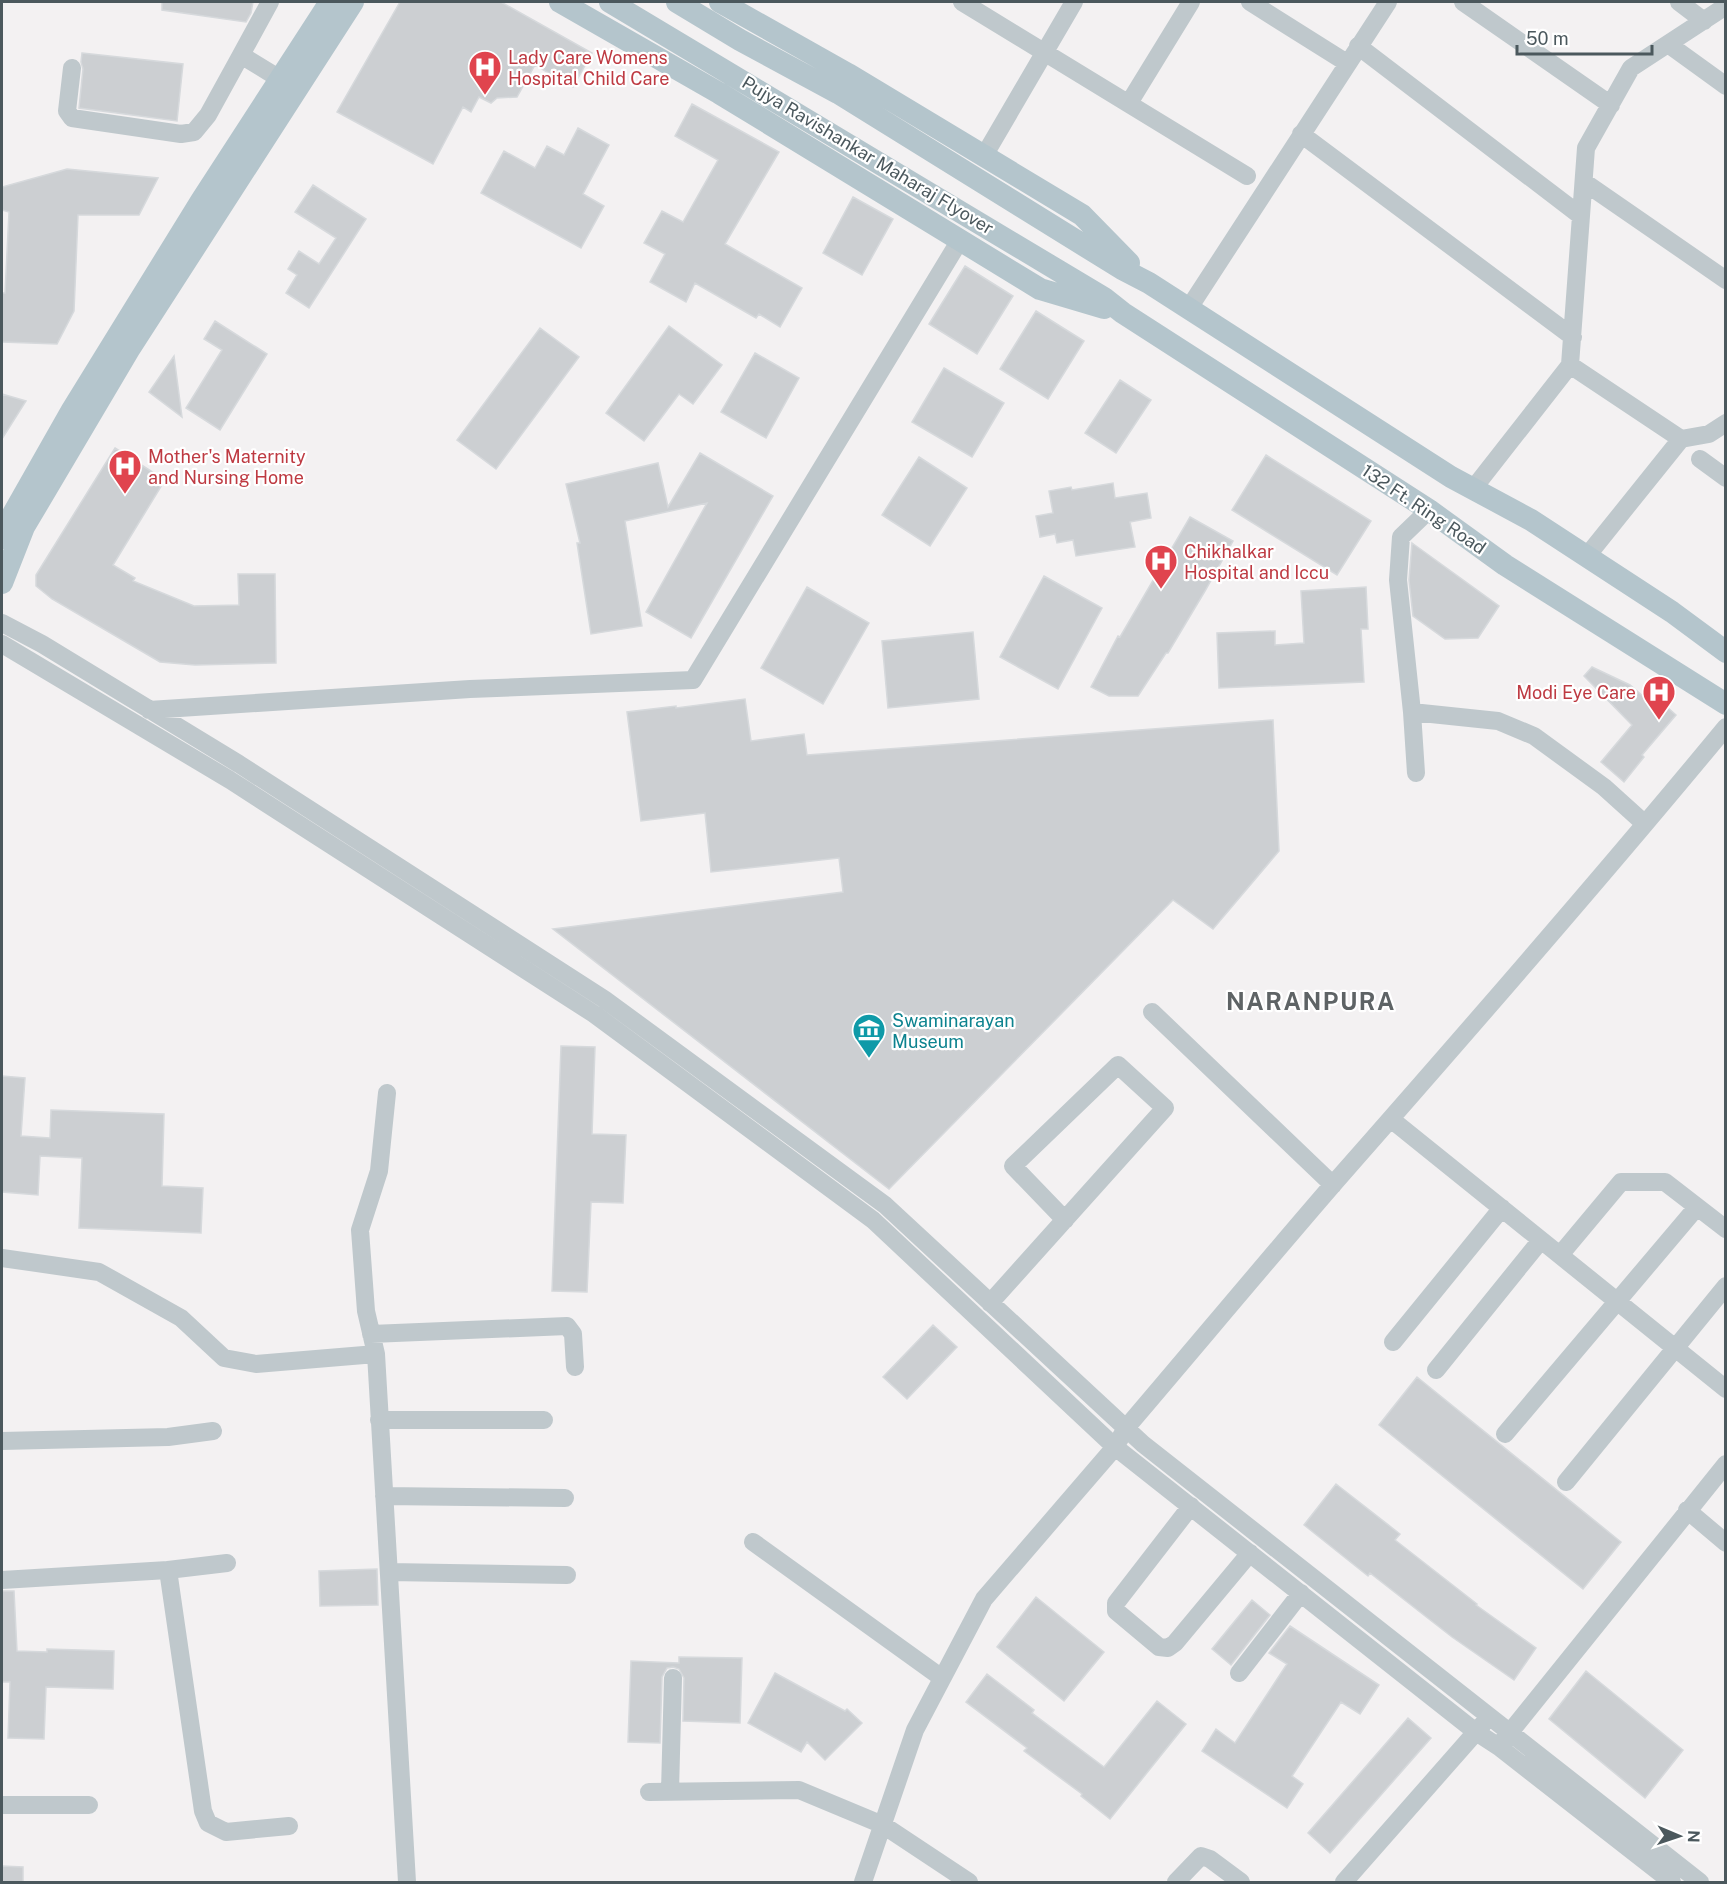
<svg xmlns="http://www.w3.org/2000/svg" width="1727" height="1884" viewBox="0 0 1727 1884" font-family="'Public Sans',sans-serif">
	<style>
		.building { fill: #cccfd2; stroke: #d6d9dc; stroke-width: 1.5 }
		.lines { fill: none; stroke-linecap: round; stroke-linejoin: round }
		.minor { stroke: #bfc8cc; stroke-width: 18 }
		.major { stroke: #b4c5cc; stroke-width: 22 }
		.labels { text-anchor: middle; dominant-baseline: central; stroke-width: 4.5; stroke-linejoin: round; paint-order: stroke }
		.health-label { font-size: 18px; fill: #be3a42; stroke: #fff; text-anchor: start }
		.street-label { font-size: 18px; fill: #4b585d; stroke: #fff }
		.culture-label { font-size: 18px; fill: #0d838f; stroke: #fff; text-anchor: start }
		.district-label { font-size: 24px; font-weight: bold; letter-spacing: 1.5px; fill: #5e6365; stroke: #fff }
	</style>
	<rect width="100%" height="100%" fill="#f3f1f2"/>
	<!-- building -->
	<path class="building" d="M 162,2 L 253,2 L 251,13 L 246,22 L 162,10 Z
		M 400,2 L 501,2 L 592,53 L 573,87 L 535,65 L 517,97 L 497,98 L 491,103 L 479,97 L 471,112 L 463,107 L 433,164 L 337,112 Z
		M 82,53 L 183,64 L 177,121 L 79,108 L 83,69 L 81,62 Z
		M 692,104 L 779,152 L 725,244 L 802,288 L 780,327 L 759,314 L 756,318 L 695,283 L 686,302 L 650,282 L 665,254 L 644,243 L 662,211 L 683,222 L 718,160 L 675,136 Z
		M 578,128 L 609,145 L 583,194 L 604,206 L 581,248 L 481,193 L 504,151 L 535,168 L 547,146 L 564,155 Z
		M 67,169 L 158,178 L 139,215 L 78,215 L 74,311 L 57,344 L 2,342 L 2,293 L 5,293 L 9,212 L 2,210 L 2,187 Z
		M 313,185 L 366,219 L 309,308 L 286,293 L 297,275 L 288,269 L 299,251 L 319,264 L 336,238 L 295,212 Z
		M 853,197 L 893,219 L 862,275 L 823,253 Z
		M 965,266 L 1013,296 L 977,354 L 929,324 Z
		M 1036,311 L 1084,341 L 1048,399 L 1000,369 Z
		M 215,321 L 267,354 L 220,430 L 186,408 L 222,350 L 204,339 Z
		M 669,326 L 722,365 L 693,404 L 679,394 L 644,441 L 606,413 Z
		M 540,328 L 579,357 L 496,469 L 457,440 Z
		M 755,353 L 799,378 L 766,438 L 721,412 Z
		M 174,356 L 182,417 L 149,392 Z
		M 944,368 L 1004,403 L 972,457 L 912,422 Z
		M 1120,380 L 1151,400 L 1116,453 L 1085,433 Z
		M 2,394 L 26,401 L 2,439 Z
		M 115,448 L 165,480 L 113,565 L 135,578 L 133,581 L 194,606 L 239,605 L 238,574 L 275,574 L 276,663 L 195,665 L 160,662 L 52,599 L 36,586 L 36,575 Z
		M 700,453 L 773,496 L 691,638 L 646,612 L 707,503 L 625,521 L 642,626 L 591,634 L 577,543 L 580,543 L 566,484 L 658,463 L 668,507 Z
		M 1266,455 L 1371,521 L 1337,575 L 1232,510 Z
		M 919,457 L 967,488 L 930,546 L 882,515 Z
		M 1113,483 L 1115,498 L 1147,493 L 1151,518 L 1130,522 L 1135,547 L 1076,556 L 1073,540 L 1057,543 L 1055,534 L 1040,537 L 1036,516 L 1053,513 L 1049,491 L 1071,487 L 1072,490 Z
		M 1190,517 L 1233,541 L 1205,591 L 1168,653 L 1166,653 L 1138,696 L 1109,696 L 1091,687 L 1118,636 L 1120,637 Z
		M 1412,543 L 1499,606 L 1478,638 L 1445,639 L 1413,616 L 1409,580 Z
		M 1044,576 L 1102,608 L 1058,689 L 1000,657 Z
		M 807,587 L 869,623 L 823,704 L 761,668 Z
		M 1366,587 L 1368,629 L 1361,629 L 1364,682 L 1219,688 L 1217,633 L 1275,631 L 1275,645 L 1304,643 L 1301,591 Z
		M 973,632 L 979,699 L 888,708 L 882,641 Z
		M 1592,667 L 1630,685 L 1651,703 L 1656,697 L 1676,715 L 1642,755 L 1644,757 L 1624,782 L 1601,762 L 1632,725 L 1584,676 Z
		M 745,699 L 751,741 L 804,734 L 807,755 L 1273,720 L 1279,851 L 1213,929 L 1173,900 L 889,1189 L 553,929 L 843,892 L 839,858 L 711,872 L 705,813 L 641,821 L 627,712 L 676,706 L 676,708 Z
		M 561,1046 L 595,1047 L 592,1134 L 626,1135 L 623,1203 L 591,1202 L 587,1292 L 552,1291 Z
		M 2,1076 L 25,1078 L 21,1136 L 50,1138 L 51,1110 L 164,1114 L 162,1186 L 203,1188 L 201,1233 L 79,1228 L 82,1158 L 40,1156 L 38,1195 L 2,1192 Z
		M 933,1325 L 957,1347 L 907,1399 L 883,1377 Z
		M 1417,1377 L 1621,1542 L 1583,1589 L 1379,1425 Z
		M 1336,1484 L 1400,1534 L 1395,1540 L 1477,1604 L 1476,1605 L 1536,1648 L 1514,1680 L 1452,1637 L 1370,1573 L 1368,1576 L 1304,1525 Z
		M 377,1569 L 378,1605 L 320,1606 L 319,1571 Z
		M 2,1591 L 14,1591 L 17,1651 L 47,1652 L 47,1649 L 114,1651 L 113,1689 L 46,1687 L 44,1739 L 8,1738 L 10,1682 L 2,1682 Z
		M 1036,1597 L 1104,1652 L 1064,1701 L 997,1647 Z
		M 1252,1600 L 1270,1615 L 1231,1665 L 1212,1649 Z
		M 1290,1626 L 1379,1685 L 1360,1714 L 1341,1702 L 1292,1776 L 1303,1784 L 1287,1808 L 1202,1751 L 1216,1729 L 1235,1743 L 1287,1664 L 1269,1653 Z
		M 679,1657 L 742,1658 L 740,1723 L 683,1721 L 684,1678 L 679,1669 L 673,1667 L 667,1668 L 662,1677 L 660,1743 L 628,1742 L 631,1661 L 679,1663 Z
		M 1586,1671 L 1683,1750 L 1645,1798 L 1549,1719 Z
		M 775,1673 L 845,1711 L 847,1709 L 862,1723 L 825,1760 L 807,1742 L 801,1752 L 748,1723 Z
		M 987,1674 L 1034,1710 L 1032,1713 L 1104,1767 L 1157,1701 L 1186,1724 L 1110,1819 L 1081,1796 L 1082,1794 L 1024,1751 L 1027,1748 L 966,1702 Z
		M 1408,1718 L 1431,1738 L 1330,1853 L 1308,1833 Z
		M 2,1866 L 23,1867 L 23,1882 L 2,1882 Z"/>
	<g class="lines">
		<!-- minor -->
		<path class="minor" d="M 962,2 L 1247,176
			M 1250,2 L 1347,63
			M 1463,2 L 1611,105
			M 1679,2 L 1704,21
			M 1726,6 L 1631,68 L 1586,148 L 1570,365 L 1681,439 L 1709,434 L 1726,423
			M 1668,44 L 1726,86
			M 1358,46 L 1581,216
			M 241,55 L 270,2
			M 72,68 L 67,111 L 72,118 L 181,134 L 194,132 L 208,115 L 241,55 L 280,79
			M 1129,103 L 1191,2
			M 1301,134 L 1573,337
			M 984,156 L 1074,2
			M 1584,182 L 1726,280
			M 1189,308 L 1388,2
			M 1700,459 L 1726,478
			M 1473,489 L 1570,365
			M 1587,556 L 1681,439
			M 2,623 L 42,644 L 239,764 L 604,999 L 885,1205 L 1143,1444 L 1700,1882
			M 2,644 L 230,780 L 594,1014 L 873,1220 L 1115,1447 L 1476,1732 L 1499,1747 L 1672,1882
			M 149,710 L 470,689 L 693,680 L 960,240
			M 1412,712 L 1498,721 L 1534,736 L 1604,787 L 1645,824
			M 1416,773 L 1412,712 L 1398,580 L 1401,537 L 1429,510
			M 1152,1012 L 1333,1185
			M 1392,1120 L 1726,1389
			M 1560,1255 L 1621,1182 L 1665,1182 L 1726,1229
			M 2,1258 L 99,1272 L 181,1318 L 224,1358 L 256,1364 L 376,1354 L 407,1882
			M 990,1303 L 1165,1108 L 1118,1065 L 1013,1166 L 1065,1220
			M 371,1334 L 567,1326 L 573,1334 L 575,1367
			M 1393,1342 L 1502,1208
			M 376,1354 L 366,1311 L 360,1230 L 379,1171 L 387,1093
			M 1436,1370 L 1541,1240
			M 379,1420 L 544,1420
			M 1505,1434 L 1697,1207
			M 2,1441 L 168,1437 L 213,1431
			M 1566,1482 L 1726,1286
			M 384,1496 L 565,1498
			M 1191,1506 L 1116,1603 L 1116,1611 L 1159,1647 L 1168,1648 L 1175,1643 L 1250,1553
			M 1687,1510 L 1726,1543
			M 753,1542 L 942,1678
			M 168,1570 L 203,1811 L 208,1823 L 226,1832 L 289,1826
			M 389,1572 L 567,1575
			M 2,1580 L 168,1570 L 227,1563
			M 1239,1673 L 1301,1593
			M 1503,1741 L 1726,1464
			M 670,1791 L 673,1678
			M 649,1792 L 799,1790 L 883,1825 L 969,1882
			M 2,1805 L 89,1805
			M 863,1882 L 915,1730 L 984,1599 L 1115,1447 L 1126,1428 C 1196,1346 1265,1263 1336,1181 C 1468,1031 1599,881 1726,727
			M 1176,1882 L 1201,1856 L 1210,1859 L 1241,1882
			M 1344,1882 L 1483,1724"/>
		<!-- major -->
		<path class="major" d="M 560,2 L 719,93 L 1040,289 L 1104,308
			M 610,2 L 1104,298 L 1123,313 L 1429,510 L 1505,565 L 1726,704
			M 677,2 L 740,40 L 838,93 L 1122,269 L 1149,283 L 1451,477 L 1531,520 L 1672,612 L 1726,652
			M 720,2 L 848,74 L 1082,215 L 1129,263
			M 2,538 L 9,521 L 72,410 L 201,201 L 330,2
			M 2,583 L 24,527 L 130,348 L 353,2"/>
	</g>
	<!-- icons -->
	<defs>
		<g id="hospital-pin" transform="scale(1.725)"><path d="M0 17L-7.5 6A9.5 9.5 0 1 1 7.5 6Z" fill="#e0444e" stroke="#fff"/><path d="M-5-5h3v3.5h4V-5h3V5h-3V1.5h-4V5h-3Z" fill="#fff"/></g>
		<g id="museum-pin" transform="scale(1.725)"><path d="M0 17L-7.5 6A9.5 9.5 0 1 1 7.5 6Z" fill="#0f9aa8" stroke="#fff"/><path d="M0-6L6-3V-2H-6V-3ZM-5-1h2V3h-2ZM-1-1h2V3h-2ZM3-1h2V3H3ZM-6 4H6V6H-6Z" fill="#fff"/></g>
	</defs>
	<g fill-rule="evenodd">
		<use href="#hospital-pin" x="485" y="67"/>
		<use href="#hospital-pin" x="125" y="466"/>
		<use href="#hospital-pin" x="1161" y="561"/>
		<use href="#hospital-pin" x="1659" y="692"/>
		<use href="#museum-pin" x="869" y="1030"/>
	</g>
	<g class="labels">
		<!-- health labels -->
		<g class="health-label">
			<text x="508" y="57">Lady Care Womens<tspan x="508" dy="21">Hospital Child Care</tspan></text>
			<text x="148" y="456">Mother's Maternity<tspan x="148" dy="21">and Nursing Home</tspan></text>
			<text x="1184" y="551">Chikhalkar<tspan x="1184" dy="21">Hospital and Iccu</tspan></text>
			<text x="1636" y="692" text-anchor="end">Modi Eye Care</text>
		</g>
		<!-- street labels -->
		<g class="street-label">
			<text transform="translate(868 155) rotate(31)">Pujya Ravishankar Maharaj Flyover</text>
			<text transform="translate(1424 509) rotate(34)">132 Ft. Ring Road</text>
		</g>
		<!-- culture labels -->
		<g class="culture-label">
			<text x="892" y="1020">Swaminarayan<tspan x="892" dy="21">Museum</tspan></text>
		</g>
		<!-- district labels -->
		<g class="district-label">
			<text x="1311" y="1001">NARANPURA</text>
		</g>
	</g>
	<!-- border -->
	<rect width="1727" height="1884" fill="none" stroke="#4b585d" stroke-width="6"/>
	<!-- north arrow -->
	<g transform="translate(1679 1836) rotate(92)" stroke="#ffffff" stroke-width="4.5" paint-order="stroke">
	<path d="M0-4.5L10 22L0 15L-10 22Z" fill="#4b585d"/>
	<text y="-9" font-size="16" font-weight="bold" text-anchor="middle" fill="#4b585d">N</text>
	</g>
	<!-- scale -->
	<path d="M1517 45v9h135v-9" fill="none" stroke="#4b585d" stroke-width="3"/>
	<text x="1526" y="45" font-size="18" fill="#4b585d" stroke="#ffffff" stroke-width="4.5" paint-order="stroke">50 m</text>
</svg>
